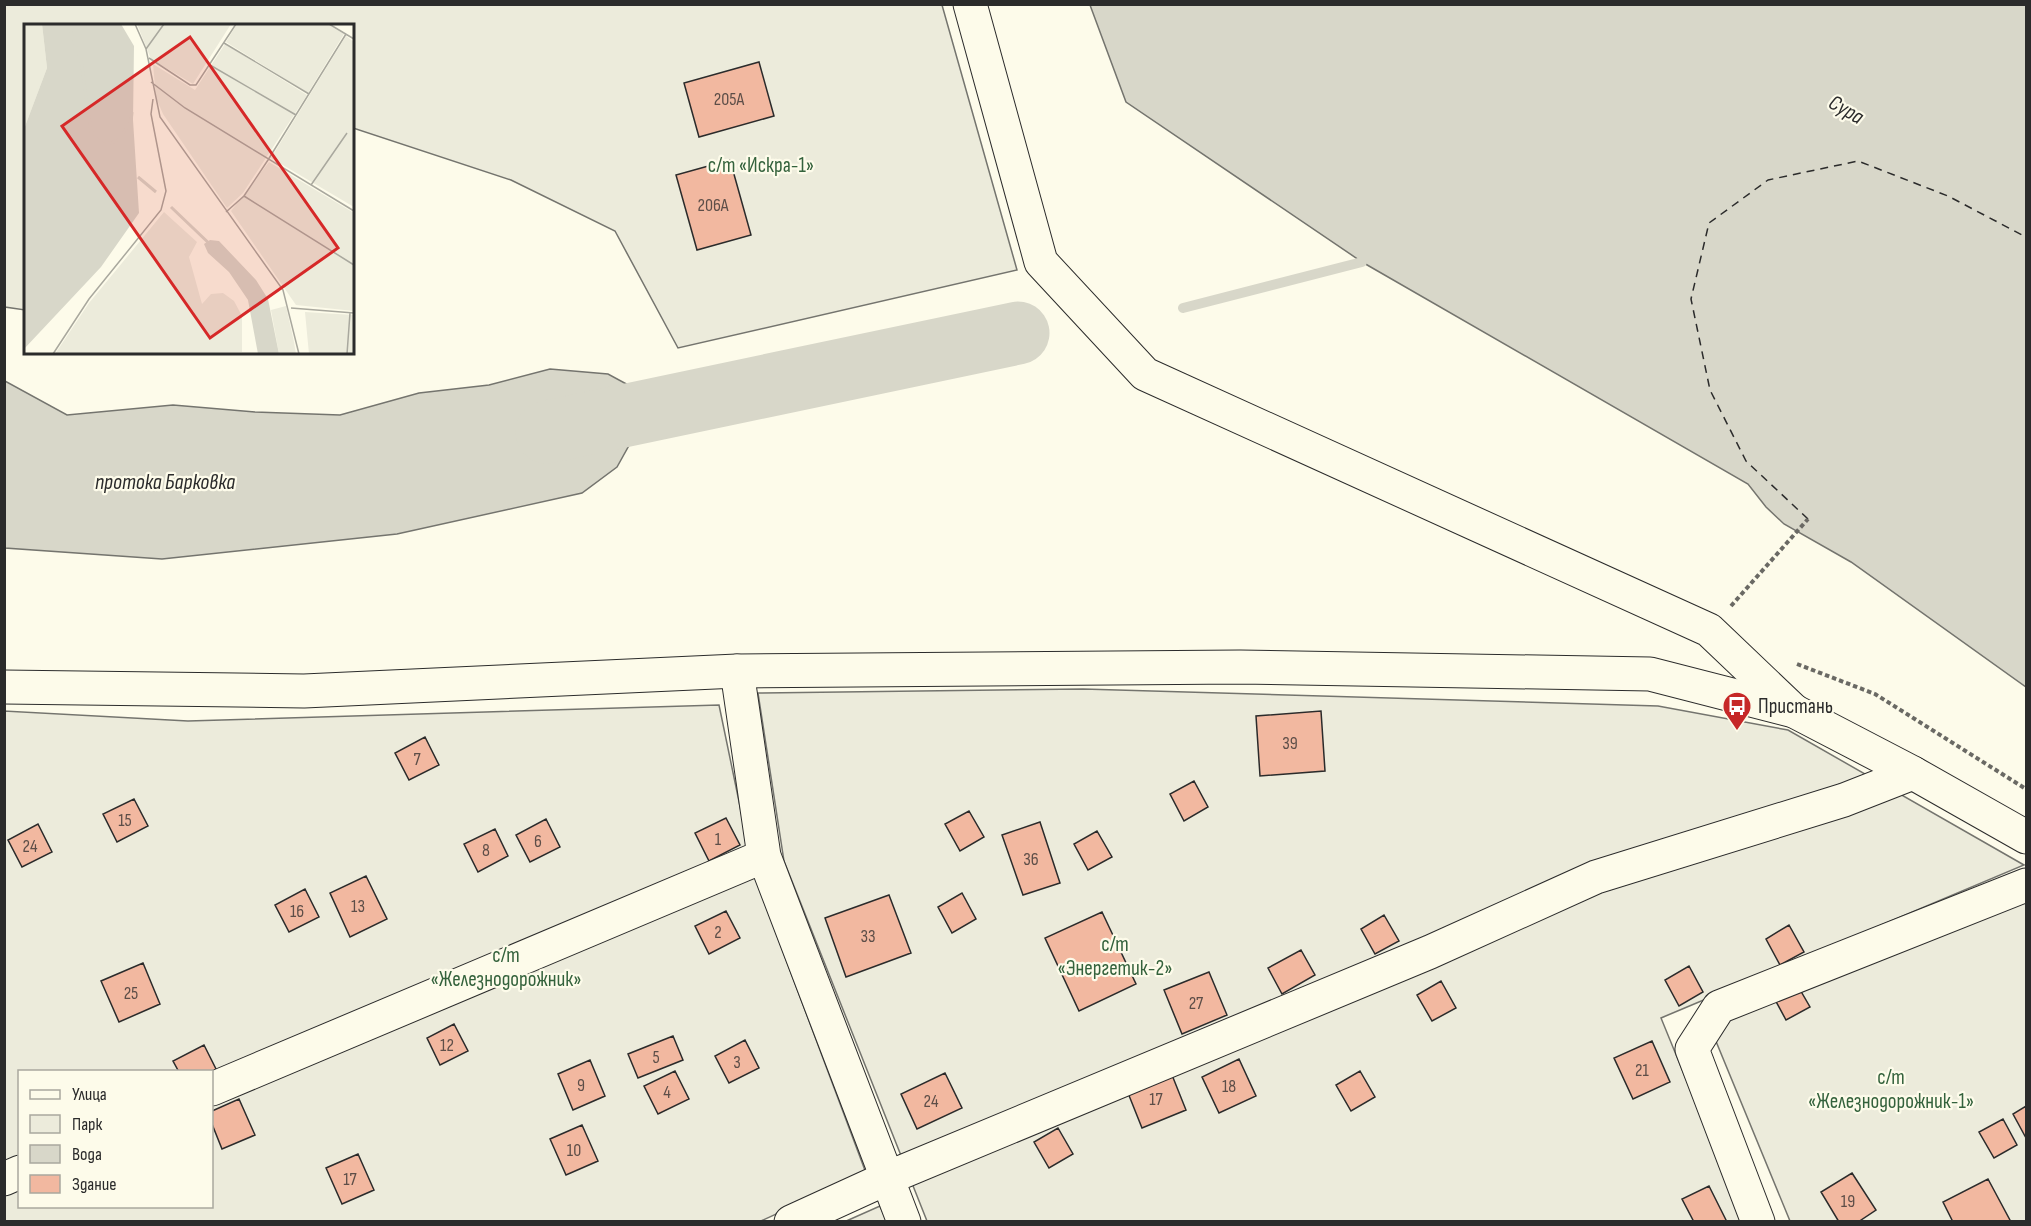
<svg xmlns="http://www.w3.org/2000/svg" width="2031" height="1226" viewBox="0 0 2031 1226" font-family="'Sofia Sans Condensed',sans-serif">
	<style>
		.green { fill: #ecebdb; stroke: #74746e; stroke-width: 1.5; fill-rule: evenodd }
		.water { fill: #d8d7c9; stroke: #74746e; stroke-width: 1.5 }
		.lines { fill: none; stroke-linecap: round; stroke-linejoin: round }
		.stream { stroke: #d8d7c9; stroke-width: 10 }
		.river { stroke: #d8d7c9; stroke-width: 63 }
		.ferry { stroke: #2b2b2b; stroke-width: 1.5; stroke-dasharray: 8 6; stroke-linecap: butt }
		.building { fill: #f2b8a0; stroke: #2b2b2b; stroke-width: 1.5 }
		.minor-casing { stroke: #2b2b2b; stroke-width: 35 }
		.major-casing { stroke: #2b2b2b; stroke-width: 35 }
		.path { stroke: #6a6964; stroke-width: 4; stroke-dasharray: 4.5 3; stroke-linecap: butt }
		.minor { stroke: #fdfbea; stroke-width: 33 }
		.major { stroke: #fdfbea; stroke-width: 33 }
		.labels { text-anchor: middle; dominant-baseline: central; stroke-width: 4.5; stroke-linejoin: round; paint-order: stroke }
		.number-label { font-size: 18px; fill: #5d4e48 }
		.park-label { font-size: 21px; fill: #34623c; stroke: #fdfbea }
		.poi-label { font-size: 21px; fill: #2b2b2b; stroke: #fdfbea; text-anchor: start }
		.water-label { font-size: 22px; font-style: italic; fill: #2b2b2b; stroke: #fdfbea }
		.inset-river { fill: none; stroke: #d8d7c9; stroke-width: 3 }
		.inset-road { fill: none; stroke: #a9a89e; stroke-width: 1.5 }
		.view { fill: #d62828; fill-opacity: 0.15; stroke: #d62828; stroke-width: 3 }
		.inset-edge { fill: none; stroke: #2b2b2b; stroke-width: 3 }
	</style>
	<rect width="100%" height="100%" fill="#fdfbea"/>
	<!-- green -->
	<path class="green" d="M 5,4 L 942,5 L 1017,270 L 678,348 L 615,231 L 511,180 L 353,128 L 352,26 L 26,26 L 25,310 L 5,307 Z
		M 1083,689 L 1658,706 L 1788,730 L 2024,865 L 1661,1018 L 1744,1221 L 927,1221 L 784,861 L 758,693 Z
		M 719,705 L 754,874 L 866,1173 L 761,1221 L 5,1221 L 4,711 L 188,721 ZM 20,1072 L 212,1072 L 212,1206 L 20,1206 Z
		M 2026,891 L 2026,1221 L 1790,1221 L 1713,1034 L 1727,1013 Z
		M 880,1206 L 887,1222 L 844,1222 Z"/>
	<!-- water -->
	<path class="water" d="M 1090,5 L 2026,5 L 2026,687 L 1851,562 L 1784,524 L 1766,507 L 1748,484 L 1362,262 L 1126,102 Z
		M 550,369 L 608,374 L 632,387 L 632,440 L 617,467 L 582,493 L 397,534 L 162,559 L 5,548 L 5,381 L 67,415 L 173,405 L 255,412 L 340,415 L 419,393 L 489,385 Z"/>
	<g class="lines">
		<!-- stream -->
		<path class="stream" d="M 1183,308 L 1362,262"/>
		<!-- river -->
		<path class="river" d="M 547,432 L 1018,333"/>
		<!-- ferry -->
		<path class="ferry" d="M 1808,519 L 1746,461 L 1710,390 L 1691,299 L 1709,223 L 1768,180 L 1858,161 L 1948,196 L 2026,237"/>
	</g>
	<!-- building -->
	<path class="building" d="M 759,62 L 774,116 L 699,137 L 684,83 Z
		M 730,160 L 751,235 L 697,250 L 676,175 Z
		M 1321,711 L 1325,771 L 1260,776 L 1256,716 Z
		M 425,737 L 439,765 L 409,780 L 395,753 Z
		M 1194,781 L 1208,807 L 1184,821 L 1170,794 Z
		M 134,799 L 148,826 L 117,842 L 103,814 Z
		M 969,811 L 984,837 L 960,851 L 945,824 Z
		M 726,818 L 740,845 L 709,861 L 695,833 Z
		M 546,819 L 560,847 L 530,862 L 516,835 Z
		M 1040,822 L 1060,883 L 1023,895 L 1002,835 Z
		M 38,824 L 52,852 L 22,867 L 8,840 Z
		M 495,829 L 508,856 L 478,872 L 464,844 Z
		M 1097,831 L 1112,857 L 1088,870 L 1074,844 Z
		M 366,876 L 387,919 L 350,937 L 330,893 Z
		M 305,889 L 319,917 L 289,932 L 275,905 Z
		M 962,893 L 976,919 L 952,933 L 938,907 Z
		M 889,895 L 911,953 L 846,977 L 825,918 Z
		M 726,911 L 740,938 L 709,954 L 695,926 Z
		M 1102,912 L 1136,984 L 1079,1011 L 1045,938 Z
		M 1384,915 L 1399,941 L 1375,954 L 1361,929 Z
		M 1789,925 L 1804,952 L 1780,965 L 1766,939 Z
		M 1301,950 L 1315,975 L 1282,994 L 1268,968 Z
		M 143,963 L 160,1004 L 119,1022 L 101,981 Z
		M 1689,966 L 1703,992 L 1679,1006 L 1665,980 Z
		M 1209,972 L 1227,1015 L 1182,1034 L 1164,990 Z
		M 1441,981 L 1456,1008 L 1432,1021 L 1417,995 Z
		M 1795,981 L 1810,1007 L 1786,1020 L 1772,994 Z
		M 454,1024 L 468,1051 L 440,1065 L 427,1038 Z
		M 673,1036 L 683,1060 L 638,1078 L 628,1054 Z
		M 745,1040 L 759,1068 L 729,1083 L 715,1056 Z
		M 1652,1041 L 1670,1082 L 1633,1099 L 1614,1058 Z
		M 204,1045 L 218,1073 L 179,1072 L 173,1061 Z
		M 1239,1059 L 1256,1096 L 1219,1113 L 1202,1077 Z
		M 590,1060 L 605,1096 L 573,1110 L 558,1074 Z
		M 1170,1070 L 1186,1110 L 1142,1128 L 1126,1088 Z
		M 675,1071 L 689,1099 L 658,1114 L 644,1086 Z
		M 1360,1071 L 1375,1097 L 1351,1111 L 1336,1085 Z
		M 945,1073 L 962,1108 L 917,1129 L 901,1094 Z
		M 239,1099 L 255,1135 L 222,1149 L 212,1124 L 212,1111 Z
		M 2026,1106 L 2026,1138 L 2013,1114 Z
		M 2003,1119 L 2017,1145 L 1994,1158 L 1979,1132 Z
		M 582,1125 L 598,1161 L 566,1175 L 550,1139 Z
		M 1058,1128 L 1073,1154 L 1049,1168 L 1034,1142 Z
		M 358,1154 L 374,1190 L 342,1204 L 326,1168 Z
		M 1852,1173 L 1876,1210 L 1858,1222 L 1839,1222 L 1821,1192 Z
		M 1988,1179 L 2011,1222 L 1953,1222 L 1943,1202 Z
		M 1709,1186 L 1727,1222 L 1694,1222 L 1682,1199 Z"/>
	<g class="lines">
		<!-- minor casing -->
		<g class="minor-casing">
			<path id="minor" d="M 970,4 L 1041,262 L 1145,374 L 1709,630 L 1794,711
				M 737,671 L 764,856 L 904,1222
				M 212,1089 L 764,856
				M 4,1179 L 20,1172
				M 791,1222 L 885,1179 L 1430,952 L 1596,877 L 1844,800 L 1913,773
				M 1758,1222 L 1692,1049 L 1719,1007 L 2026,885"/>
		</g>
		<!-- major casing -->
		<g class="major-casing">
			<path id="major" d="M 4,687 L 304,691 L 737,671 L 1240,667 L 1650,674 L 1794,711 L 1913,773 L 2026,837"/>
		</g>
		<!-- path -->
		<path class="path" d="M 1731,606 L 1808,519
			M 1797,664 L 1875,694 L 2026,789"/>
		<!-- minor -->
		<use href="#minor" class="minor"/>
		<!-- major -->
		<use href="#major" class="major"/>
	</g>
	<!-- icons -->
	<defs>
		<g id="bus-pin" transform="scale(1.5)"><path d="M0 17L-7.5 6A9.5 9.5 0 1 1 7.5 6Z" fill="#c62828" stroke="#fdfbea"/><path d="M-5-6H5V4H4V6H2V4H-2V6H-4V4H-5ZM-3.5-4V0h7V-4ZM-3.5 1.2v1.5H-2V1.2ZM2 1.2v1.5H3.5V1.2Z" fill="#fff"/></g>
	</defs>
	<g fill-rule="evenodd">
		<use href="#bus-pin" x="1737" y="706"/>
	</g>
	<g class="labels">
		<!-- number labels -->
		<g class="number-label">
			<text x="729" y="99">205А</text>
			<text x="713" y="205">206А</text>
			<text x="1290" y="743">39</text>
			<text x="417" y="759">7</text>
			<text x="125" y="820">15</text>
			<text x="718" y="839">1</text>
			<text x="538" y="841">6</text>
			<text x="30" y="846">24</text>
			<text x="486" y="850">8</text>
			<text x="1031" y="859">36</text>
			<text x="358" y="906">13</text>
			<text x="297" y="911">16</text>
			<text x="718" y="932">2</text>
			<text x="868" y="936">33</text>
			<text x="131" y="993">25</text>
			<text x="1196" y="1003">27</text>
			<text x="447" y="1045">12</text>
			<text x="656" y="1057">5</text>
			<text x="737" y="1062">3</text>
			<text x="1642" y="1070">21</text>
			<text x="581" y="1085">9</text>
			<text x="1229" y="1086">18</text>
			<text x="667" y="1092">4</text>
			<text x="1156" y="1099">17</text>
			<text x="931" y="1101">24</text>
			<text x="574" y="1150">10</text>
			<text x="350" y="1179">17</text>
			<text x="1848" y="1201">19</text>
		</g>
		<!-- park labels -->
		<g class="park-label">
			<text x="761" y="165">с/т «Искра-1»</text>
			<text x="1115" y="944">с/т<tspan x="1115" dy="24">«Энергетик-2»</tspan></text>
			<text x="506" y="955">с/т<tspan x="506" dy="24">«Железнодорожник»</tspan></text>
			<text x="1891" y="1077">с/т<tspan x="1891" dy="24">«Железнодорожник-1»</tspan></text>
		</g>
		<!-- poi labels -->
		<g class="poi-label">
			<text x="1758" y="706">Пристань</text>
		</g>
		<!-- water labels -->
		<g class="water-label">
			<text transform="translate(1846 110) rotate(30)">Сура</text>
			<text x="165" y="482">протока Барковка</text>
		</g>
	</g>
	<!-- overview -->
	<g transform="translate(24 24)">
		<rect width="330" height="330" fill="#fdfbea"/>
		<path d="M 0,0 L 18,0 L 23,44 L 0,105 ZM 113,0 L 207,0 L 169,60 L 127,35 ZM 213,0 L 303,0 L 320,10 L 284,69 L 202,18 ZM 322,12 L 330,18 L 330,183 L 247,134 ZM 201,20 L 283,71 L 219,169 L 203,184 L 139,90 L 132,74 L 129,40 L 171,66 ZM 245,138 L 330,189 L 330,287 L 272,281 L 207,187 ZM 140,188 L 173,218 L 165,233 L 178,280 L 187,270 L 199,269 L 210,277 L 218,292 L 218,328 L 31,330 L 65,279 ZM 262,282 L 270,318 L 272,330 L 255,330 L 247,286 ZM 281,288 L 330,291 L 330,330 L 285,330 Z" fill="#ecebdb"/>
		<path d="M 18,0 L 97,0 L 110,22 L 109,96 L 115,189 L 77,243 L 0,325 L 0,105 L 23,44 ZM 186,216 L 195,217 L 232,256 L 244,275 L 255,330 L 234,330 L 224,276 L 205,248 L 184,229 L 180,220 Z" fill="#d8d7c9"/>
		<path class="inset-river" d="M 44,0 L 57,36 L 67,108 L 85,120 L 94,116 L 107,98 L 108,88M 114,153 L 132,168M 147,183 L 191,225"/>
		<path class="inset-road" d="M 111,0 L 122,25 L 136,93 L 259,266 L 275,330M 305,0 L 330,15M 200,19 L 285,70M 122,25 L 140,0M 125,34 L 166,61 L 172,61 L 212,0M 186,41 L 272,91M 127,58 L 161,84 L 330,187M 287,161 L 323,109M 220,172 L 330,241M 202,188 L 220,172 L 244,136 L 322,10M 267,284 L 330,289M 29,330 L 65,275 L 137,186 L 142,167 L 127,90 L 129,75M 323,330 L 326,289"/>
		<path class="view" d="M 166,13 L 314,224 L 186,314 L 38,102 Z"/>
		<rect width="330" height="330" class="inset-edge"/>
	</g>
	<!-- border -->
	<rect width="2031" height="1226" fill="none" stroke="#2b2b2b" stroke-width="12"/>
	<!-- legend -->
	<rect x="18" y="1070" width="195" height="138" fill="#fdfbea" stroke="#a9a89e" stroke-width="1.5"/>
	<rect x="30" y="1090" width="30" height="9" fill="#fdfbea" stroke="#a9a89e" stroke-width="1.5"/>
	<text x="72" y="1100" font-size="18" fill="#2b2b2b">Улица</text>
	<rect x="30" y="1115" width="30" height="18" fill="#ecebdb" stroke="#a9a89e" stroke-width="1.5"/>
	<text x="72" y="1130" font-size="18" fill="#2b2b2b">Парк</text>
	<rect x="30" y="1145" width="30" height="18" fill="#d8d7c9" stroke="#a9a89e" stroke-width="1.5"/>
	<text x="72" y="1160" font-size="18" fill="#2b2b2b">Вода</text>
	<rect x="30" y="1175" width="30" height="18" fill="#f2b8a0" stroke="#a9a89e" stroke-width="1.5"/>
	<text x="72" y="1190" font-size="18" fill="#2b2b2b">Здание</text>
</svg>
